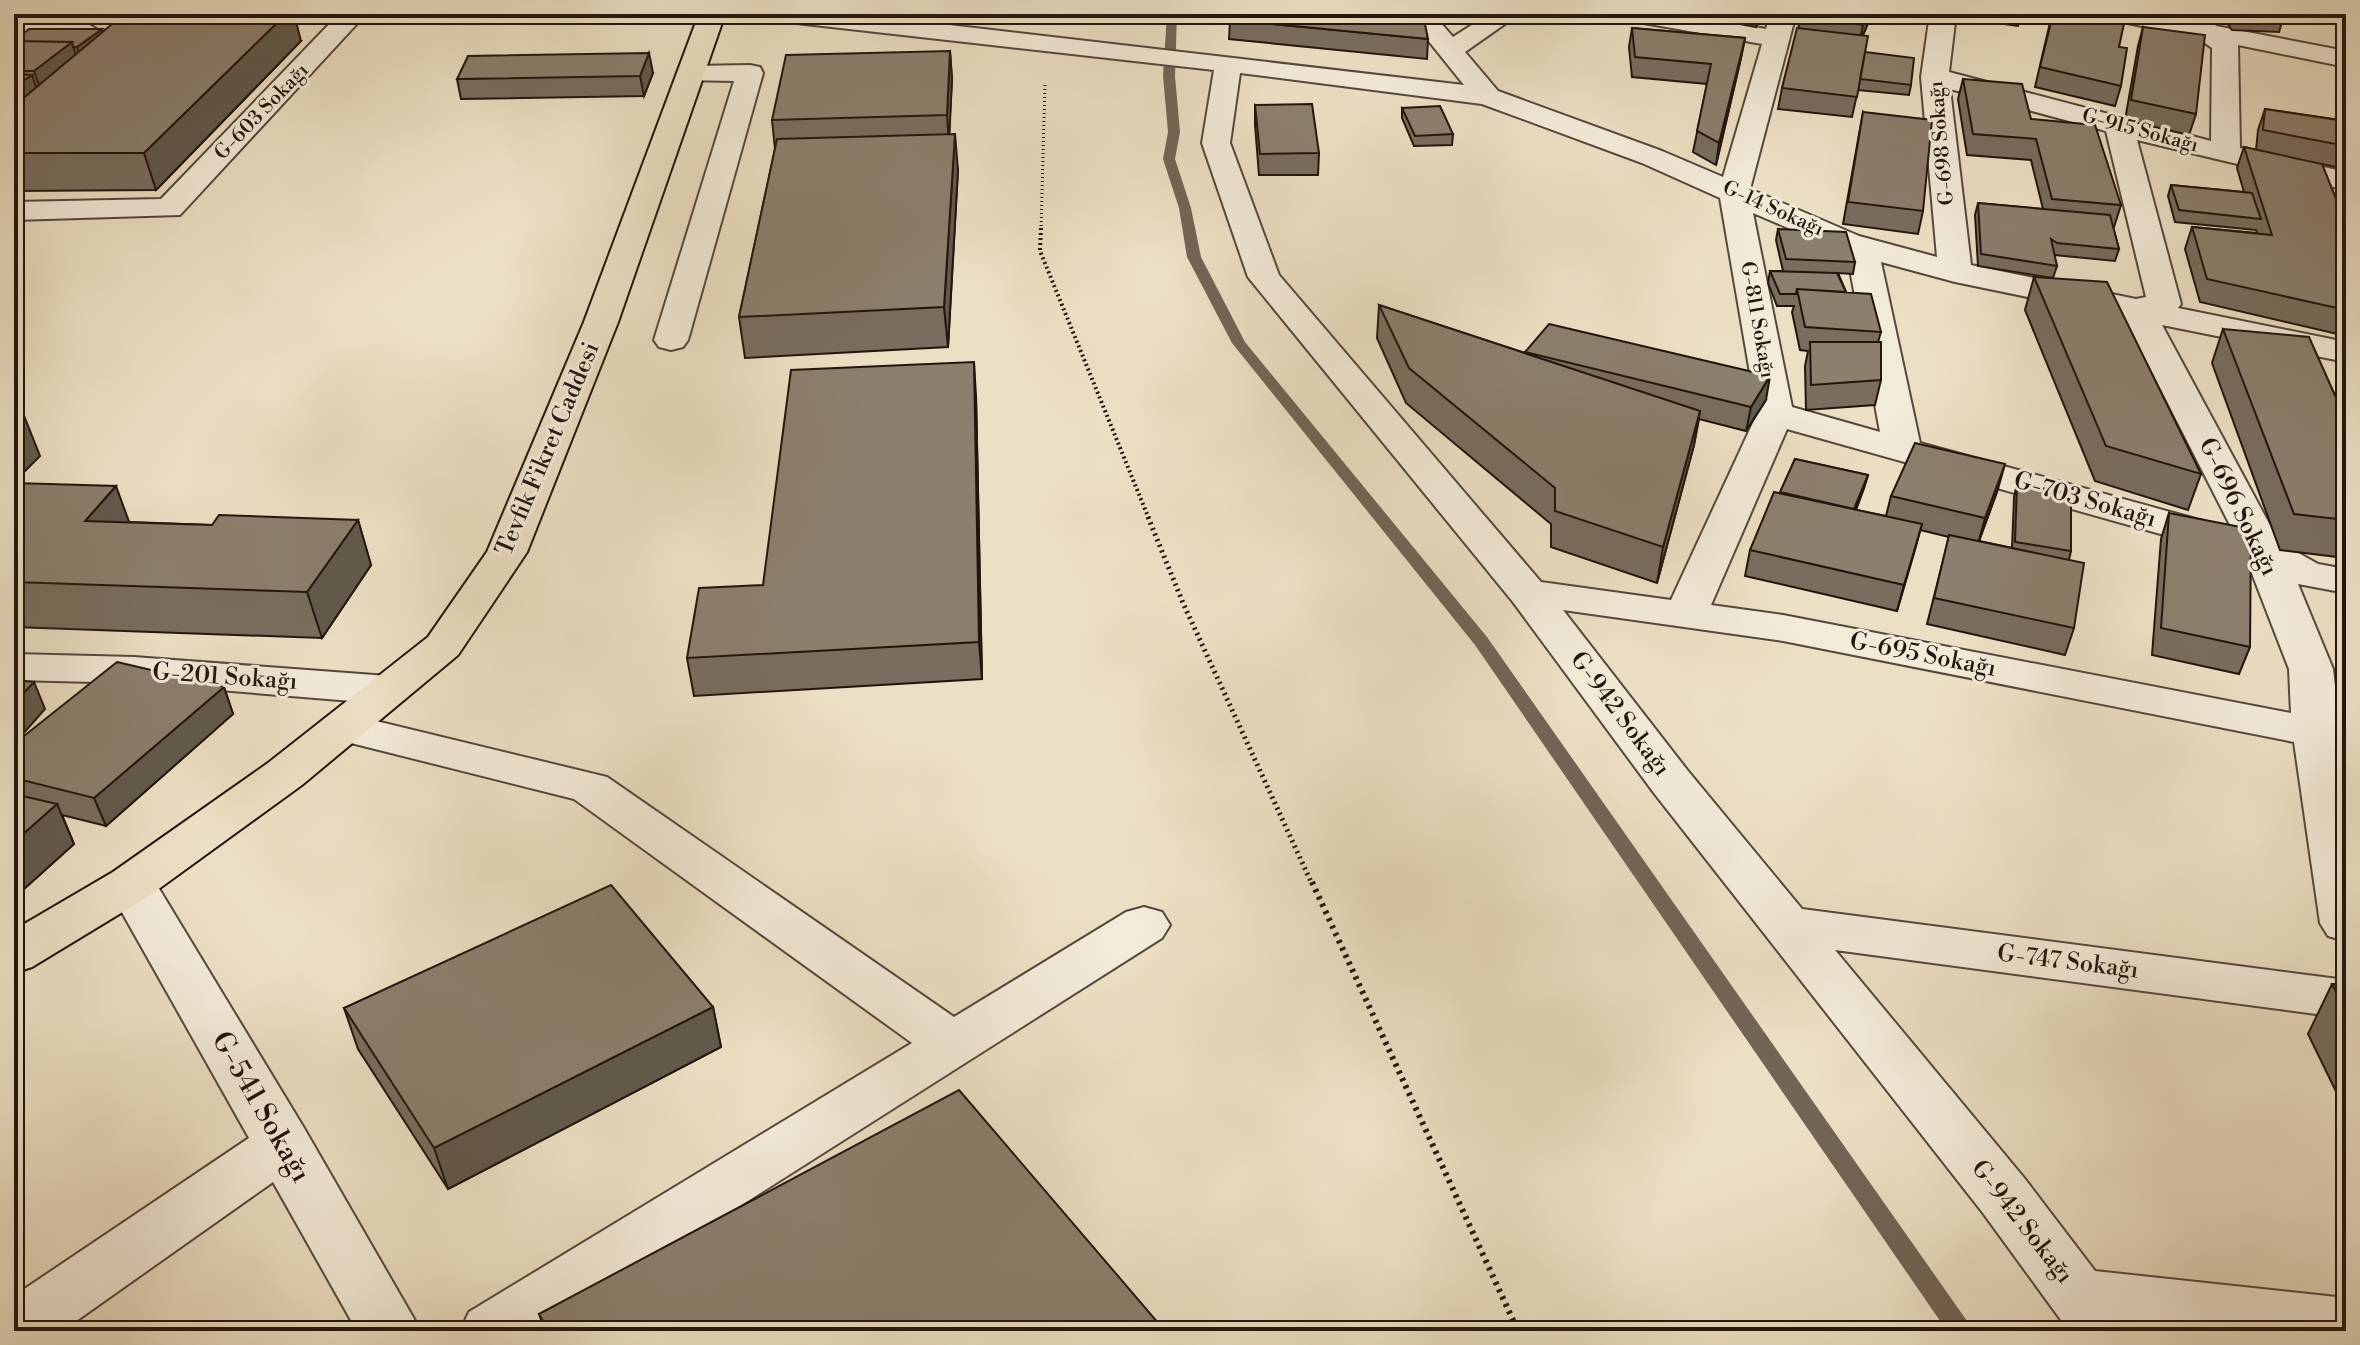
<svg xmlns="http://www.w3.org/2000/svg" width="2360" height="1345" viewBox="0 0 2360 1345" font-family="'Libre Bodoni',serif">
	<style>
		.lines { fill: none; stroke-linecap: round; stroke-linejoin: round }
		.stream { fill: #726556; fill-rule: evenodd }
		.minor-casing { stroke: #54483c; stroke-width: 4 }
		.major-casing { stroke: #22150e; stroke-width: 4 }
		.path-far3 { stroke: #22150e; stroke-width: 3; stroke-dasharray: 1 3; stroke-linecap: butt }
		.path-far2 { stroke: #22150e; stroke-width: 4; stroke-dasharray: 2 3; stroke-linecap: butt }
		.path-far1 { stroke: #22150e; stroke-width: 5; stroke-dasharray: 2 4; stroke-linecap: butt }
		.path { stroke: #22150e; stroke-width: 6; stroke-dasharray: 3 5; stroke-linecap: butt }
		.minor { fill: #f3ebd9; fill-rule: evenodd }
		.major { fill: #ece0c4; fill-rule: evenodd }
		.wall { fill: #786d5e; stroke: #22150e; stroke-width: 2 }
		.shaded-wall { fill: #61594c; stroke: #22150e; stroke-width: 2 }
		.building { fill: #8b7f6d; stroke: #22150e; stroke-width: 2 }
		.labels { text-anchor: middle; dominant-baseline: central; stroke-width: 6; stroke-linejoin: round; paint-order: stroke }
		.far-street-label { font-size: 20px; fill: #22150e; stroke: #f3ebd9 }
		.street-label { font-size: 24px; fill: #22150e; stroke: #f3ebd9 }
		.near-street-label { font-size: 28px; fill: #22150e; stroke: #f3ebd9 }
	</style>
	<rect width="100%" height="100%" fill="#ece0c4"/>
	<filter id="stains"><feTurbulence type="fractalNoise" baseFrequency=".0025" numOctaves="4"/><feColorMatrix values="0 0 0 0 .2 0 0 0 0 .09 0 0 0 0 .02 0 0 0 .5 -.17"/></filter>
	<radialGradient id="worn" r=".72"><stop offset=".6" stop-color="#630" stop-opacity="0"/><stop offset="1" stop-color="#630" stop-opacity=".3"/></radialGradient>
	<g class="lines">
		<!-- stream -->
		<path class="stream" d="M 1167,14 L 1177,14 L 1175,76 L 1180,132 L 1175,159 L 1191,208 L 1201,257 L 1245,342 L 1487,637 L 1974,1331 L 1947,1331 L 1475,645 L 1232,343 L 1187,257 L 1179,208 L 1163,159 L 1168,132 L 1163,76 Z"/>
		<!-- minor casing -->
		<g class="minor-casing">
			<path id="minor" d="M 339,14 L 366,14 L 180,215 L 14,220 L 14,202 L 161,199 Z
				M 774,14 L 855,14 L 1464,85 L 1407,14 L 1433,14 L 1453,37 L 1489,14 L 1519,14 L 1465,52 L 1498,91 L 1662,151 L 1723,177 L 1762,44 L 1638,22 L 1625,14 L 1681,14 L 1766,29 L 1770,14 L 1796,14 L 1750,189 L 1859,236 L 1937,257 L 1921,77 L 1930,14 L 1956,14 L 1949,72 L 2211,141 L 2212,48 L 2198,38 L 2109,19 L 2105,14 L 2157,14 L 2187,20 L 2190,14 L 2208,14 L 2216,26 L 2346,51 L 2346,67 L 2238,45 L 2240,148 L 2346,172 L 2346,190 L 2137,140 L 2181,304 L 2178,308 L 2346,342 L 2346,362 L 2162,325 L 2279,542 L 2318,564 L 2346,569 L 2346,593 L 2298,584 L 2333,669 L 2346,778 L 2346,941 L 2328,936 L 2320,923 L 2294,742 L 1783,641 L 1563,610 L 1688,771 L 1802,909 L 2346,980 L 2346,1018 L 1835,950 L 2025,1179 L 2095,1271 L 2346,1298 L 2346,1331 L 2165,1331 L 2135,1328 L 2136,1331 L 2069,1331 L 1983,1213 L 1654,793 L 1513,602 L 1248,277 L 1202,143 L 1214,70 L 787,22 ZM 1240,73 L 1482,104 L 1642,163 L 1720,198 L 1757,414 L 1671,600 L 1541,582 L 1279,275 L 1230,143 ZM 1950,89 L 2106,131 L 2146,297 L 2136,299 L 1971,265 ZM 1753,213 L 1847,253 L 1880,432 L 1792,407 ZM 1881,262 L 1955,282 L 2124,317 L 2232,529 L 1920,443 ZM 1787,429 L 2246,558 L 2289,669 L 2291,713 L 1783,615 L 1711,605 Z
				M 14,21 L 88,24 L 101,32 L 88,40 L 14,37 Z
				M 750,65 L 760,67 L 763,73 L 688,340 L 683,347 L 671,350 L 659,347 L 654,340 L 734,81 L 680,80 L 677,74 L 680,68 L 690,66 Z
				M 14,654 L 134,657 L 388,676 L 404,680 L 410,690 L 404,700 L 388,704 L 134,683 L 14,680 Z
				M 343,713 L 607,777 L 954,1017 L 1126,912 L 1144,907 L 1162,912 L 1170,925 L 1162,938 L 543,1331 L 460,1331 L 469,1312 L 912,1043 L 574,799 L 327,737 L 320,727 L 327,717 Z
				M 131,867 L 149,872 L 304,1128 L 421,1331 L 357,1331 L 273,1182 L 62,1331 L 14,1331 L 14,1296 L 249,1138 L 106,884 L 113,872 Z"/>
		</g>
		<!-- major casing -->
		<g class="major-casing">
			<path id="major" d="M 699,14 L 725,14 L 618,322 L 527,552 L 458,655 L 302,785 L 149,896 L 32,967 L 14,973 L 14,930 L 113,872 L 268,763 L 428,637 L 487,552 L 584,322 Z"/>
		</g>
		<!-- path-far3 -->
		<path class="path-far3" d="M 1041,230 L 1045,82"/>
		<!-- path-far2 -->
		<path class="path-far2" d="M 1041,228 L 1040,251 L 1149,519"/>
		<!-- path-far1 -->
		<path class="path-far1" d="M 1148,517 L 1183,603 L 1312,884"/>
		<!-- path -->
		<path class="path" d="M 1312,882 L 1518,1331"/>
		<!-- minor -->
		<use href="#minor" class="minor"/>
		<!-- major -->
		<use href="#major" class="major"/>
	</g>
	<!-- wall -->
	<path class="wall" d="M 14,14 L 63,14 L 55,20 L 14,20 Z
		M 1689,14 L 1762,14 L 1756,27 Z
		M 1802,14 L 1872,14 L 1863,35 L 1865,52 L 1911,85 L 1909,95 L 1858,90 L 1852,117 L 1778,109 L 1782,88 Z
		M 1886,14 L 1917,14 L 1915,18 Z
		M 1967,14 L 2021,14 L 2018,26 L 1966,19 Z
		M 2052,14 L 2119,47 L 2121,86 L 2115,106 L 2035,87 Z
		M 2220,14 L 2276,14 L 2282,22 L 2279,32 L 2232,30 Z
		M 2291,14 L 2314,14 L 2313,17 Z
		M 1230,20 L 1428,39 L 1427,59 L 1229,39 Z
		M 14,23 L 19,37 L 103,32 L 301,41 L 156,190 L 14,191 Z
		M 2143,27 L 2196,114 L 2189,135 L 2125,120 L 2138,46 Z
		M 1632,28 L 1745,38 L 1741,58 L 1716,165 L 1693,152 L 1707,84 L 1632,77 L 1629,47 Z
		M 950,51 L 952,79 L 949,134 L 958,170 L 948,347 L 745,358 L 739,317 L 775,149 L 772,120 Z
		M 653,73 L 644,96 L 461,99 L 457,79 Z
		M 1963,79 L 2031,119 L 2121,205 L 2114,227 L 2113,227 L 2119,249 L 2115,261 L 2054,255 L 2057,266 L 2053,278 L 1978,266 L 1975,215 L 1978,203 L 2043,209 L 2031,160 L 1967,155 L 1958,99 Z
		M 1255,105 L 1319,153 L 1318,175 L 1259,175 L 1255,125 Z
		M 2345,107 L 2346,107 L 2346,169 L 2322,164 L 2346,224 L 2346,336 L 2200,302 L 2185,249 L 2192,227 L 2257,233 L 2256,230 L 2175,222 L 2168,196 L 2171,185 L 2244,192 L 2237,168 L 2244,147 L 2256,150 L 2258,130 L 2265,109 L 2340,120 Z
		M 1402,108 L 1453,134 L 1452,145 L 1414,146 L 1402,118 Z
		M 1863,112 L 1923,211 L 1918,234 L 1843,224 Z
		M 1778,229 L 1855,262 L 1853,274 L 1838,273 L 1846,292 L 1881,332 L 1878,342 L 1881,380 L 1875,405 L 1806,410 L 1805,366 L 1808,351 L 1800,350 L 1792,312 L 1794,306 L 1777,306 L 1768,283 L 1770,271 L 1783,271 L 1776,240 Z
		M 2034,277 L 2201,474 L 2188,510 L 2095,481 L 2025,310 Z
		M 1379,305 L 1525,353 L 1525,352 L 1766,400 L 1746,431 L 1699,419 L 1694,445 L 1657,583 L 1551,547 L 1551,524 L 1406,403 L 1377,338 Z
		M 2223,329 L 2346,420 L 2346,558 L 2280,550 L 2212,363 Z
		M 976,396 L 982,679 L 694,696 L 687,658 L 763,585 Z
		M 1795,459 L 1868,475 L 1864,488 L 1856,510 L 1886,516 L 1891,496 L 1998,489 L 1979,541 L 2012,548 L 2014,497 L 2017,484 L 2071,551 L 2069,560 L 2074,628 L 2065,655 L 1927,624 L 1949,537 L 1920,530 L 1897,611 L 1745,576 L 1750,550 L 1780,493 Z
		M 14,483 L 130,522 L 212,525 L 358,520 L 371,565 L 322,638 L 14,627 Z
		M 2169,513 L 2250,647 L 2239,674 L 2152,655 L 2161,539 Z
		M 224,687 L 233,714 L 106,826 L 62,815 L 74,844 L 14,898 L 14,744 Z
		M 2332,984 L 2346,985 L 2346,1112 L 2308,1034 Z
		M 713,1007 L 721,1047 L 448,1189 L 358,1049 L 344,1008 Z
		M 539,1314 L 1165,1331 L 545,1331 Z"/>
	<!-- shaded-wall -->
	<path class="shaded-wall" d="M 53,14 L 63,14 L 55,20 Z
		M 286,14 L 294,14 L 301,41 L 156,190 L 144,153 Z
		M 1758,14 L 1762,14 L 1756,27 Z
		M 1867,14 L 1872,14 L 1859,44 L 1863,25 Z
		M 14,23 L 20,40 L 14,44 Z
		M 102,29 L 105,40 L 80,57 L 77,47 Z
		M 1745,38 L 1741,58 L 1716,165 L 1719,143 Z
		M 72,42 L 78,62 L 41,91 L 34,71 Z
		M 950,51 L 952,79 L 949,144 L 947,115 Z
		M 649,53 L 653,73 L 644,96 L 640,76 Z
		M 32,75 L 39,95 L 14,113 L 14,87 Z
		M 955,134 L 958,170 L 948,347 L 944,307 Z
		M 974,362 L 976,396 L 982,679 L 979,642 Z
		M 1770,376 L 1766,400 L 1746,431 L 1751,407 Z
		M 1700,411 L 1694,445 L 1657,583 L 1663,547 Z
		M 23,413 L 40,456 L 14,482 L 14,422 Z
		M 2005,464 L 1998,489 L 1978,544 L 1985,518 Z
		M 1868,475 L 1864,488 L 1851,522 L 1854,509 Z
		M 116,486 L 132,530 L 85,521 Z
		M 358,520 L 371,565 L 322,638 L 307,592 Z
		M 1922,524 L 1915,550 L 1897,611 L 1904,585 Z
		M 34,682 L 45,709 L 14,744 L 14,703 Z
		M 224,687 L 233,714 L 106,826 L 94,798 Z
		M 57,804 L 74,844 L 14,898 L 14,842 Z
		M 713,1007 L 721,1047 L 448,1189 L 434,1148 Z"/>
	<!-- building -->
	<path class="building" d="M 124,14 L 286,14 L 144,153 L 14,153 L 14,106 Z
		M 1232,14 L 1362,14 L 1424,19 L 1428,39 L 1230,20 Z
		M 1802,14 L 1867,14 L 1863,25 L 1801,17 Z
		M 2053,14 L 2126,14 L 2119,47 L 2127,48 L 2121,86 L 2040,67 Z
		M 2230,14 L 2276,14 L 2282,22 L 2235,20 Z
		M 2143,27 L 2205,35 L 2196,114 L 2131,100 Z
		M 1632,28 L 1745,38 L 1719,143 L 1697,131 L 1711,64 L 1635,57 Z
		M 1797,28 L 1868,36 L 1857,97 L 1782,88 Z
		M 29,29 L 102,29 L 77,47 L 73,47 L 72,42 L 14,41 Z
		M 14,41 L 72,42 L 34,71 L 14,71 Z
		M 950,51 L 947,115 L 772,120 L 786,55 Z
		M 1865,52 L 1914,58 L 1911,85 L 1860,79 Z
		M 649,53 L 640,76 L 457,79 L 468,56 Z
		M 14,74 L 32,75 L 14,87 Z
		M 1963,79 L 2022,84 L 2031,119 L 2095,125 L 2121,205 L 2052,199 L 2036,139 L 1973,134 Z
		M 1312,104 L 1319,153 L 1260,154 L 1255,105 Z
		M 1440,106 L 1453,134 L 1415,136 L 1402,108 Z
		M 2345,107 L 2346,107 L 2346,146 L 2263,130 L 2265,109 L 2345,121 Z
		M 1863,112 L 1932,120 L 1923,211 L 1848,202 Z
		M 955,134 L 944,307 L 739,317 L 777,139 Z
		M 2244,147 L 2322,164 L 2346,224 L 2346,310 L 2207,279 L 2192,227 L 2272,235 Z
		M 2171,185 L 2252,193 L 2261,219 L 2179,210 Z
		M 1978,203 L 2110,215 L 2119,249 L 2057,243 L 2051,239 L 2057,266 L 1981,254 Z
		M 1778,229 L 1846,232 L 1855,262 L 1786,259 Z
		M 1770,271 L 1837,273 L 1846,292 L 1797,289 L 1796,294 L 1780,294 Z
		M 2034,277 L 2107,282 L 2201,474 L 2106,446 Z
		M 1797,289 L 1871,294 L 1881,332 L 1805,327 Z
		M 1379,305 L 1700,411 L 1663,547 L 1555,511 L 1555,488 L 1409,368 Z
		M 1549,324 L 1770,376 L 1751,407 L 1525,352 Z
		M 2223,329 L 2309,337 L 2346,420 L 2346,520 L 2294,514 Z
		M 1810,342 L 1881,342 L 1881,380 L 1811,385 Z
		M 974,362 L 979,642 L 687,658 L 699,588 L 763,585 L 791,370 Z
		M 14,413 L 23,413 L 14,422 Z
		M 1915,443 L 2005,464 L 1985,518 L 1891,496 Z
		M 1795,459 L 1868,475 L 1854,509 L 1780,492 Z
		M 14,483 L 116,486 L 85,521 L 212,525 L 219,515 L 358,520 L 307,592 L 14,582 Z
		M 2017,484 L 2071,493 L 2071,551 L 2015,542 Z
		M 1774,492 L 1922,524 L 1904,585 L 1750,550 Z
		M 2169,513 L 2251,529 L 2250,647 L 2161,628 Z
		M 1949,535 L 2084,563 L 2074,628 L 1934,598 Z
		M 117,662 L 224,687 L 94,798 L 14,778 L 14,744 Z
		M 14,680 L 34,682 L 14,703 Z
		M 14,794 L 57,804 L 14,842 Z
		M 611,885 L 713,1007 L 434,1148 L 344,1008 Z
		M 2332,984 L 2346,985 L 2346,1011 Z
		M 959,1090 L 1165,1331 L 549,1331 L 539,1314 Z"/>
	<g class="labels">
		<!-- far-street labels -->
		<g class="far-street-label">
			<text transform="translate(262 112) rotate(-46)">G-603 Sokağı</text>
			<text transform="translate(2140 131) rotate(15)">G-915 Sokağı</text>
			<text transform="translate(1942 143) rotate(-95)">G-698 Sokağı</text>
			<text transform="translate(1773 209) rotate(24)">G-14 Sokağı</text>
			<text transform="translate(1757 320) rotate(80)">G-811 Sokağı</text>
		</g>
		<!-- street labels -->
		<g class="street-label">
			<text transform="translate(548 449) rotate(-67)">Tevfik Fikret Caddesi</text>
			<text transform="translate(2085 500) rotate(16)">G-703 Sokağı</text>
			<text transform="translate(2238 507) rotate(64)">G-696 Sokağı</text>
			<text transform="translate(1923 655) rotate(11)">G-695 Sokağı</text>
			<text transform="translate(225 677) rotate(4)">G-201 Sokağı</text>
			<text transform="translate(1620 714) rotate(53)">G-942 Sokağı</text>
			<text transform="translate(2068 962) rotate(7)">G-747 Sokağı</text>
			<text transform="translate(2022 1222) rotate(52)">G-942 Sokağı</text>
		</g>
		<!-- near-street labels -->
		<g class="near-street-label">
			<text transform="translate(261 1107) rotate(60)">G-541 Sokağı</text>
		</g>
	</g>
	<!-- margin -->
	<rect width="2360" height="1345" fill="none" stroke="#ece0c4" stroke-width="48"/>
	<rect x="16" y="16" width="2328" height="1313" fill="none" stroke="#22150e" stroke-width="4"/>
	<rect x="24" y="24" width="2312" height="1297" fill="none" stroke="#22150e" stroke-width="2"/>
	<rect width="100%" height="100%" filter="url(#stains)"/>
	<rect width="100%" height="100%" fill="url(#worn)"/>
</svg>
